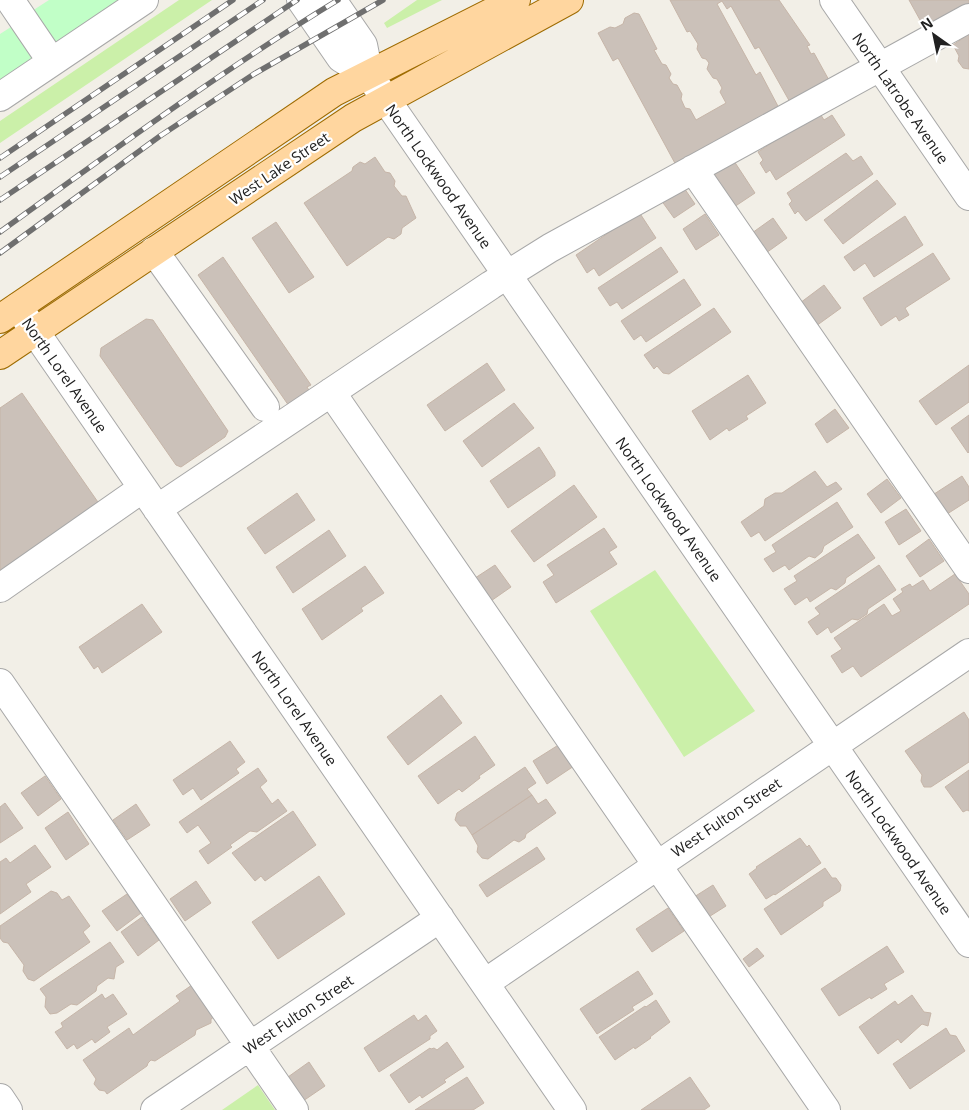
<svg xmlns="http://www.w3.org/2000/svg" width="969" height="1110" viewBox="0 0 969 1110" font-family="'Open Sans',sans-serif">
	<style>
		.grass { fill: #cbf0a9 }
		.park { fill: #c1ffc7 }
		.building { fill: #cbc1b9; stroke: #c6b5a8 }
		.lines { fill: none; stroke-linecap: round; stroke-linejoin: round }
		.minor-casing { stroke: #a8a8a8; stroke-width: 30 }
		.major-casing { stroke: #9e6b00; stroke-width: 30 }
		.minor { stroke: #fff; stroke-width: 28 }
		.major { stroke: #ffd69f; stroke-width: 28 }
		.rail-casing { stroke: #6f6f6f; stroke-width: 5.5 }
		.rail { stroke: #fff; stroke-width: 4; stroke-dasharray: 11; stroke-linecap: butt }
		.labels { text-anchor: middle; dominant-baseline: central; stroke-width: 4.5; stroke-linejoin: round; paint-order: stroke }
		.street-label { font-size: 15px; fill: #212121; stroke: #fff }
	</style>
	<rect width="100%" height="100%" fill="#f2efe7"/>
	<!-- grass -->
	<path class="grass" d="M 179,0 L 212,0 L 0,143 L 0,121 Z
		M 417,0 L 442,0 L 387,28 L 384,23 Z
		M 655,570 L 755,711 L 684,757 L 590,611 Z
		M 258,1085 L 275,1110 L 222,1110 Z"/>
	<!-- park -->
	<path class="park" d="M 49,0 L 122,0 L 56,45 L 32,11 Z
		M 14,25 L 37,60 L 0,84 L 0,34 Z"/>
	<!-- building -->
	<path class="building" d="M 670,0 L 779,0 L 810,45 L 807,46 L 811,54 L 814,53 L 830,82 L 791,104 L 759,47 L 755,49 L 731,6 L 727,9 L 722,1 L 717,4 L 756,75 L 760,72 L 780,110 L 677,167 L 618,58 L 613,61 L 598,33 L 610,27 L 615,28 L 623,24 L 625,18 L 634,13 L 639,14 L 657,49 L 654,50 L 662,64 L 666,65 L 671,74 L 669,78 L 673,84 L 677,85 L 682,94 L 681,99 L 685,108 L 690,109 L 696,120 L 726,103 L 720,92 L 722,88 L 717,79 L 713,78 L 707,69 L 709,63 L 706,59 L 702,58 L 697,49 L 698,44 L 690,31 L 687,32 Z
		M 909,0 L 969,0 L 969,5 L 925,29 Z
		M 969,34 L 969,69 L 963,68 L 958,61 L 959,56 L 953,45 Z
		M 819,112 L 824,120 L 832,115 L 845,135 L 776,180 L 770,170 L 766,173 L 760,163 L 763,160 L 758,152 Z
		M 846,153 L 853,161 L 861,156 L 873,174 L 806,221 L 798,211 L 795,214 L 789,204 L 792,201 L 787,193 Z
		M 375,157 L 385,172 L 390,173 L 395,181 L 394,186 L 402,196 L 406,196 L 416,218 L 402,228 L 401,234 L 394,239 L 388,237 L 347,266 L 304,203 L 352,171 L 353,167 L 360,162 L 365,164 Z
		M 732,158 L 755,193 L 734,207 L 711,173 Z
		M 877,180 L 896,204 L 843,244 L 824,220 Z
		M 682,185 L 695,204 L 674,218 L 661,200 Z
		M 639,212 L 656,238 L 599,276 L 594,268 L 587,273 L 576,255 Z
		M 705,214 L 719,235 L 696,250 L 683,229 Z
		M 905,216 L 923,245 L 874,277 L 865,263 L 854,271 L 844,257 Z
		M 773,218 L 787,238 L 766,253 L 752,233 Z
		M 276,222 L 314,277 L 289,293 L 252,238 Z
		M 661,247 L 678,272 L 622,309 L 617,302 L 610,306 L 598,288 Z
		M 933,253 L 950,279 L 905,308 L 909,315 L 899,321 L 896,316 L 881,326 L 863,298 Z
		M 223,257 L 311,385 L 307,387 L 310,392 L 289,406 L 198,275 Z
		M 684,279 L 701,305 L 646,342 L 641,335 L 634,340 L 621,321 Z
		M 824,285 L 841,308 L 816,326 L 800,303 Z
		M 714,308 L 731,332 L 669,374 L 663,373 L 657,366 L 654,369 L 644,355 Z
		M 146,319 L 153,320 L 228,431 L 225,437 L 181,467 L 176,465 L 100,356 L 101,348 Z
		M 487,363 L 505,390 L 445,431 L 427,405 Z
		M 969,365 L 969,402 L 936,425 L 919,401 Z
		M 748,375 L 766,403 L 746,416 L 748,419 L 729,431 L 727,428 L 710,440 L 692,411 Z
		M 22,393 L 100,505 L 0,574 L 0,408 Z
		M 514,403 L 534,428 L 482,467 L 463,441 Z
		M 835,409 L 849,428 L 827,443 L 815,424 Z
		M 969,415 L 969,452 L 968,453 L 951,428 Z
		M 539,447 L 555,472 L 555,476 L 508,508 L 490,481 Z
		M 815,471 L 827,487 L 836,482 L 842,489 L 765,541 L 759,532 L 751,537 L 741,522 L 764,506 L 765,499 L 775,493 L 782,493 Z
		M 962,476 L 969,487 L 969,500 L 944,516 L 931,496 Z
		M 887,479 L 901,498 L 881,513 L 867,494 Z
		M 574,485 L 597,517 L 534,562 L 511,531 Z
		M 297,493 L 315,520 L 265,554 L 247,528 Z
		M 837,502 L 853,527 L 824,546 L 822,552 L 815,558 L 809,556 L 789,570 L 785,565 L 773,572 L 764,559 L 776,552 L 772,545 Z
		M 906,509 L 921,531 L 899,545 L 885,522 Z
		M 604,528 L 617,547 L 609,552 L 617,564 L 556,603 L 543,582 L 554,575 L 547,565 Z
		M 329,530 L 346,556 L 293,593 L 276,567 Z
		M 858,534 L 875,558 L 846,578 L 845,583 L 836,590 L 831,588 L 810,602 L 807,597 L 795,605 L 784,589 L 797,581 L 794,576 Z
		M 929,539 L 944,561 L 920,577 L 906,556 Z
		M 495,565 L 511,587 L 488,603 L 472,580 Z
		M 879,565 L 896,590 L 868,609 L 867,614 L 858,620 L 852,619 L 831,633 L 828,627 L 817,635 L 808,622 L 820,614 L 815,608 Z
		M 365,566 L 384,593 L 361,608 L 363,611 L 322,640 L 302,609 Z
		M 955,574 L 969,594 L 969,604 L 861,677 L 853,666 L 842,673 L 831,656 L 842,649 L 834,638 L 884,604 L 892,616 L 901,611 L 893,599 L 903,592 L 901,589 L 910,584 L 912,587 L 923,580 L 930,591 Z
		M 142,604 L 162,632 L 102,673 L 98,666 L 94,669 L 79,647 Z
		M 441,695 L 462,723 L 408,765 L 387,737 Z
		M 964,712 L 969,720 L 969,762 L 931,787 L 924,787 L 921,781 L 922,775 L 905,751 Z
		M 475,736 L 495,765 L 479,776 L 480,778 L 462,792 L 459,789 L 438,804 L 418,776 Z
		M 230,741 L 245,762 L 236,769 L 239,773 L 201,800 L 193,788 L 183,795 L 173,780 Z
		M 560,744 L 574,766 L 547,784 L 533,761 Z
		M 525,767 L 536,783 L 527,789 L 532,795 L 472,835 L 466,826 L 460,826 L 455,820 L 457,813 Z
		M 258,768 L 267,781 L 260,787 L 272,804 L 278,799 L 287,811 L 257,832 L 250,831 L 230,845 L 232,847 L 208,864 L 199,851 L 211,843 L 198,825 L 187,833 L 179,822 Z
		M 969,770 L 969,811 L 967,810 L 963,812 L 945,787 Z
		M 45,776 L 61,799 L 38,816 L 21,793 Z
		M 532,795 L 538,804 L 546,799 L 556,813 L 526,834 L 525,838 L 519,842 L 514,840 L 488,859 L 482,858 L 477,852 L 478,846 L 472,835 Z
		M 5,803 L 23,828 L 0,843 L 0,807 Z
		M 136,804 L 150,825 L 127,840 L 113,820 Z
		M 293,811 L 316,845 L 265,881 L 261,876 L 255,881 L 232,853 Z
		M 68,812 L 89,844 L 66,860 L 45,828 Z
		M 800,838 L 807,847 L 809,845 L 821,863 L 775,895 L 774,894 L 766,899 L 749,874 L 757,868 L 756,867 Z
		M 35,845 L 51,867 L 26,884 L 31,892 L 0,914 L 0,862 L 6,858 L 10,863 Z
		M 537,847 L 545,859 L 487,897 L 479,885 Z
		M 825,868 L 832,878 L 836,878 L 841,885 L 840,891 L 823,902 L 823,906 L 781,935 L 764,909 Z
		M 319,876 L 345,914 L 278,959 L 252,922 Z
		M 196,881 L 211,903 L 185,921 L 170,899 Z
		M 713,885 L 726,906 L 707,918 L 694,897 Z
		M 51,891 L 57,893 L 62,900 L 69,896 L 90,926 L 83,932 L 90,942 L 34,981 L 28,979 L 23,971 L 24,965 L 8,943 L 3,942 L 0,938 L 0,926 Z
		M 127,894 L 141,913 L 117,931 L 102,911 Z
		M 668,908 L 684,931 L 652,952 L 636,929 Z
		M 142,917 L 159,940 L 138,956 L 121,932 Z
		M 110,942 L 124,962 L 116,967 L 114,979 L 108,978 L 97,986 L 96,991 L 77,1005 L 71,1004 L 57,1013 L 50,1014 L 45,1007 L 46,997 L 40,989 Z
		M 887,946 L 904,972 L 884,984 L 887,989 L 871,999 L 870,997 L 839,1016 L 821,989 Z
		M 757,948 L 764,956 L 749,967 L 743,959 Z
		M 638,971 L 653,994 L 632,1007 L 634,1010 L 597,1034 L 580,1009 Z
		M 192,985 L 214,1017 L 211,1019 L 211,1023 L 196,1030 L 195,1035 L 155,1061 L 151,1060 L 148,1063 L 147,1066 L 107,1094 L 105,1091 L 99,1090 L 94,1084 L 96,1079 L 83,1060 L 129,1028 L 133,1035 L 180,1001 L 176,996 Z
		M 102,994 L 105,999 L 113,994 L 127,1014 L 107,1027 L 110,1032 L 95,1043 L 92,1039 L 77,1049 L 74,1044 L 67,1049 L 55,1032 L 63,1027 L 61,1023 Z
		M 912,995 L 924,1012 L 931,1013 L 928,1026 L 922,1024 L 901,1043 L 898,1039 L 878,1054 L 859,1027 L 895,1001 L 898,1005 Z
		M 656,1000 L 670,1022 L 650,1037 L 651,1038 L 635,1049 L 634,1047 L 615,1060 L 599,1037 L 645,1006 L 646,1007 Z
		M 414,1015 L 418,1021 L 426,1015 L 437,1031 L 430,1036 L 430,1039 L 379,1072 L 364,1048 Z
		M 946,1028 L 950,1035 L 956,1036 L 965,1051 L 910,1089 L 893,1064 Z
		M 447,1042 L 464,1067 L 444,1080 L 446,1082 L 422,1098 L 420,1095 L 409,1103 L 390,1075 L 430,1048 L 431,1049 L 434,1048 L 437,1050 Z
		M 309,1062 L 325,1086 L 303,1101 L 288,1077 Z
		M 467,1077 L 484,1103 L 473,1110 L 415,1110 Z
		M 690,1077 L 710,1106 L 704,1110 L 641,1110 Z"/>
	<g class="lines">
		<!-- minor casing -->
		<g class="minor-casing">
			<path id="minor" d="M 10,0 L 52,62
				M 301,0 L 341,58 L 369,75 L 969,943
				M 332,0 L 363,45 L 369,75
				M 834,0 L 969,196
				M 0,97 L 144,0
				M 693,169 L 969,569
				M 154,251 L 265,407
				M 18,307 L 572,1110
				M 331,392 L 826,1110
				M 157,509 L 491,285 L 550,248 L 969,18
				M 0,588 L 143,488
				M 0,683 L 294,1110
				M 485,983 L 969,653
				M 0,1098 L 8,1110
				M 155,1110 L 440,918"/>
		</g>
		<!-- major casing -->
		<g class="major-casing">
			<path id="major" d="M 0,319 L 334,92 L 516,0
				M 0,355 L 353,118 L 569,0"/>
		</g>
		<!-- minor -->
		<use href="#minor" class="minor"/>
		<!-- major -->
		<use href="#major" class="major"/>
		<!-- rail casing -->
		<g class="rail-casing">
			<path id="rail" d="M 0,158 L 233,0
				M 0,177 L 263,0
				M 0,200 L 297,0
				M 0,232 C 111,152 221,71 338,0
				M 0,253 L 160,136 L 254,74 L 383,0"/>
		</g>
		<!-- rail -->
		<use href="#rail" class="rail"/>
	</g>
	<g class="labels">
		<!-- street labels -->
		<g class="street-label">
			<text transform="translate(901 98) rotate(55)">North Latrobe Avenue</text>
			<text transform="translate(279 168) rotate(-34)">West Lake Street</text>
			<text transform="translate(439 176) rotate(55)">North Lockwood Avenue</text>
			<text transform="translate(65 375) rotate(55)">North Lorel Avenue</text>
			<text transform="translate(669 509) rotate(55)">North Lockwood Avenue</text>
			<text transform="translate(295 708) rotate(55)">North Lorel Avenue</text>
			<text transform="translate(726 817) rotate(-34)">West Fulton Street</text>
			<text transform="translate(899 842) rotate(55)">North Lockwood Avenue</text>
			<text transform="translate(298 1014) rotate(-34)">West Fulton Street</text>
		</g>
	</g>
	<!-- north arrow -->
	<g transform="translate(934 35) rotate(327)" stroke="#ffffff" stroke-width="4" paint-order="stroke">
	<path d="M0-4L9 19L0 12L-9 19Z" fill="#212121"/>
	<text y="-8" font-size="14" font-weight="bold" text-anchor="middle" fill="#212121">N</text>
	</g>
</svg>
